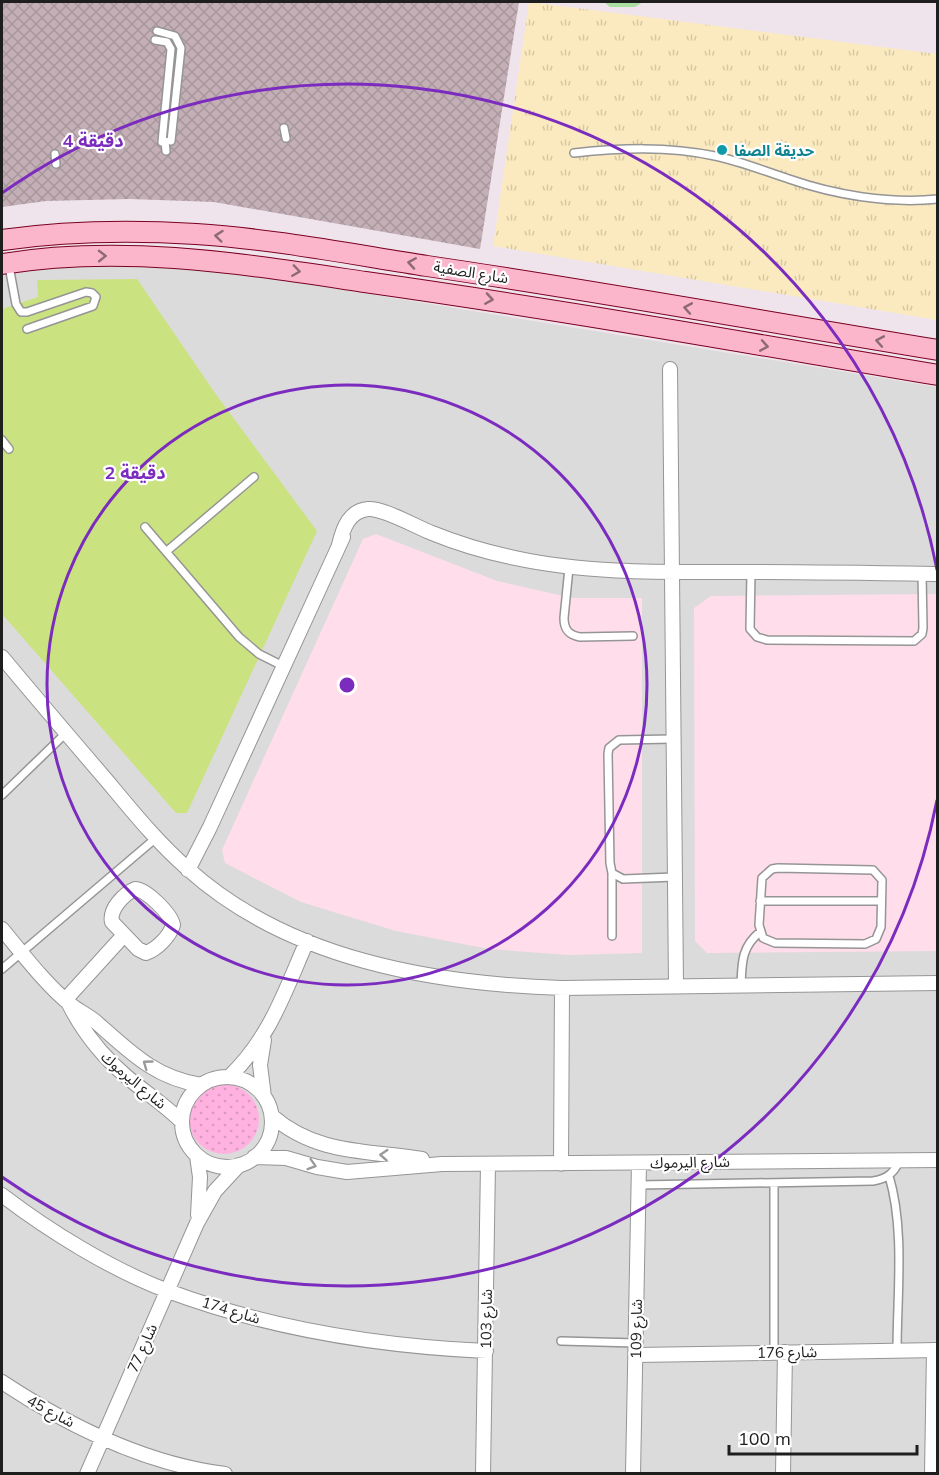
<svg xmlns="http://www.w3.org/2000/svg" width="939" height="1475" viewBox="0 0 939 1475" font-family="Mulish,'Noto Sans Arabic',sans-serif">
	<style>
		.residential { fill: #dcdbdc }
		.education { fill: #ffddea }
		.construction { fill: url(#construction-cross-hatch) }
		.sand { fill: url(#sand-dots) }
		.park { fill: url(#park-tufts) }
		.pitch { fill: #cae27f }
		.water { fill: #abdfa2 }
		.lines { fill: none; stroke-linecap: round; stroke-linejoin: round }
		.lane-casing { stroke: #959595; stroke-width: 10 }
		.street-casing { stroke: #959595; stroke-width: 16 }
		.secondary-casing { stroke: #7a0121; stroke-width: 22 }
		.lane { stroke: #fff; stroke-width: 7 }
		.street { stroke: #fff; stroke-width: 14 }
		.secondary { stroke: #fcb6cc; stroke-width: 20 }
		.oneway { stroke: #8d6a75 }
		.oneway2 { stroke: #9a9a9a }
		.ring { fill: none; stroke: #7b2cbf; stroke-width: 3 }
		.culture-dot { fill: #0f9aa8; stroke: #fff; stroke-width: 2 }
		.labels { text-anchor: middle; dominant-baseline: central; stroke-width: 4.5; stroke-linejoin: round; paint-order: stroke }
		.culture-label { font-size: 15px; font-weight: bold; fill: #0d838f; stroke: #fff; text-anchor: start }
		.street-label { font-size: 15px; fill: #1e1e1e; stroke: #fff }
		.centre { fill: #7b2cbf; stroke: #fff; stroke-width: 3 }
		.ring-label { font-size: 18px; text-anchor: middle; font-weight: bold; fill: #7b2cbf; stroke: #fff; stroke-width: 4.5; stroke-linejoin: round; paint-order: stroke }
	</style>
	<defs>
		<pattern id="construction-cross-hatch" width="8" height="8" patternUnits="userSpaceOnUse" patternTransform="scale(1.5)"><rect width="8" height="8" fill="#c4afb7"/><path d="M0 0l8 8M0 8l8-8" fill="none" stroke="#a8969d"/></pattern>
		<pattern id="sand-dots" width="8" height="8" patternUnits="userSpaceOnUse" patternTransform="scale(1.5)"><rect width="8" height="8" fill="#ffb2df"/><path d="M2 2h.1M6 6h.1" fill="none" stroke="#da99bf" stroke-width="1.8" stroke-linecap="round"/></pattern>
		<pattern id="park-tufts" width="24" height="20" patternUnits="userSpaceOnUse" patternTransform="scale(1.5)"><rect width="24" height="20" fill="#fbeabf"/><path d="M3 7l-1-3M5 7V3M7 7l1-3M15 17l-1-3M17 17v-4M19 17l1-3" fill="none" stroke="#d7c8a4"/></pattern>
	</defs>
	<rect width="100%" height="100%" fill="#f0e4ec"/>
	<!-- residential -->
	<path class="residential" d="M 110,263 L 210,268 L 937,387 L 937,1473 L 2,1473 L 2,271 Z"/>
	<!-- education -->
	<path class="education" d="M 376,534 L 497,581 L 572,598 L 642,598 L 642,953 L 569,955 L 489,949 L 396,931 L 301,902 L 225,863 L 222,850 L 363,539 Z
		M 937,594 L 937,951 L 707,953 L 695,941 L 694,608 L 711,596 Z"/>
	<!-- construction -->
	<path class="construction" d="M 2,2 L 519,2 L 480,249 L 214,202 L 130,199 L 46,201 L 2,207 Z"/>
	<!-- sand -->
	<path class="sand" d="M189 1119a35 35 0 1 1 70 0a35 35 0 1 1-70 0Z"/>
	<!-- park -->
	<path class="park" d="M 529,2 L 937,54 L 937,320 L 493,246 Z"/>
	<!-- pitch -->
	<path class="pitch" d="M 137,279 L 215,393 L 317,531 L 187,813 L 176,813 L 2,614 L 2,309 L 38,297 L 37,280 Z"/>
	<!-- water -->
	<path class="water" d="M 604,2 L 643,2 L 635,7 L 610,7 Z"/>
	<g class="lines">
		<!-- lane casing -->
		<g class="lane-casing">
			<path id="lane" d="M 157,31 L 175,36 L 181,48 L 171,141
				M 155,40 L 167,42 L 171,49 L 162,142
				M 284,128 L 286,138
				M 165,141 L 166,151
				M 574,153 C 621,148 667,146 715,156 C 740,161 764,171 789,179 C 835,195 889,204 938,199
				M 55,154 L 56,164
				M 9,266 L 16,304 L 21,312 L 27,312 L 86,292 L 92,293 L 96,297 L 93,306 L 27,329
				M 2,440 L 9,449
				M 145,527 L 239,637 L 259,654 L 283,666
				M 167,551 L 254,477
				M 569,568 L 564,618 C 564,630 569,635 580,637 L 633,636
				M 751,572 L 750,629 L 757,637 L 767,640 L 914,641 L 922,634 L 923,628 L 922,574
				M 673,739 L 619,740 L 609,748 L 608,754 L 610,863 L 612,873 L 623,879 L 674,877
				M 2,795 L 66,733
				M 778,868 L 873,870 L 882,880 L 881,927 L 876,939 L 865,944 L 775,943 L 763,938 L 759,925 L 762,878 L 772,869 Z
				M 760,901 L 881,901
				M 612,936 L 612,873
				M 2,969 L 156,838
				M 741,985 C 742,964 741,947 760,932
				M 889,1176 C 905,1229 897,1295 897,1351
				M 639,1185 L 873,1181 C 887,1179 894,1173 900,1160
				M 561,1341 L 636,1343
				M 774,1352 L 774,1183"/>
		</g>
		<!-- street casing -->
		<g class="street-casing">
			<path id="street" d="M 670,369 L 676,986
				M 339,545 C 343,528 349,511 368,509 C 384,508 416,527 432,533 C 459,544 486,552 515,558 C 589,574 666,572 742,572 C 807,572 872,573 938,574
				M 2,657 C 37,699 72,740 108,782 C 133,812 158,843 188,869 C 288,959 432,984 562,988 L 938,983
				M 188,870 L 210,827 L 343,537
				M 135,889 C 146,889 171,914 173,925 C 170,936 157,949 146,953 L 138,949 L 112,922 C 109,909 124,894 135,889 Z
				M 2,929 C 21,952 47,986 70,1004 C 78,1011 88,1015 96,1022 C 130,1052 155,1078 201,1085
				M 65,1000 L 124,935
				M 69,1004 C 84,1034 102,1056 127,1077 C 146,1093 165,1105 182,1122
				M 264,1040 L 260,1065 L 264,1097
				M 229,1077 C 270,1038 285,991 307,941
				M182 1122a45 45 0 1 1 90 0a45 45 0 1 1-90 0Z
				M 272,1116 C 317,1155 367,1150 422,1159
				M 197,1156 L 200,1177 L 198,1215
				M 254,1157 L 286,1158 L 317,1167 L 347,1172 L 442,1164 L 938,1160
				M 561,1164 L 562,988
				M 2,1195 C 49,1231 112,1270 168,1291 C 270,1329 377,1346 486,1351
				M 636,1355 L 938,1350
				M 2,1382 C 67,1425 146,1464 225,1474
				M 87,1474 L 197,1223 L 215,1191 L 239,1165
				M 483,1474 L 488,1164
				M 633,1474 L 639,1163
				M 783,1474 L 785,1352
				M 932,1474 L 934,1350"/>
		</g>
		<!-- secondary casing -->
		<g class="secondary-casing">
			<path id="secondary" d="M 2,240 C 66,231 131,230 196,234 C 273,239 350,254 427,266 C 597,291 767,322 938,350
				M 2,264 C 124,244 244,264 365,282 C 557,309 747,343 938,375"/>
		</g>
		<!-- lane -->
		<use href="#lane" class="lane"/>
		<!-- street -->
		<use href="#street" class="street"/>
		<!-- secondary -->
		<use href="#secondary" class="secondary"/>
	</g>
	<!-- one-way arrows -->
	<defs><path id="oneway-chevron" d="M-2-3.5L2.5 0L-2 3.5" fill="none" stroke-width="1.6" stroke-linecap="round" stroke-linejoin="round" transform="scale(1.5)"/></defs>
	<g class="oneway">
		<use href="#oneway-chevron" transform="translate(219 236) rotate(-174)"/>
		<use href="#oneway-chevron" transform="translate(102 256) rotate(-1)"/>
		<use href="#oneway-chevron" transform="translate(412 263) rotate(-171)"/>
		<use href="#oneway-chevron" transform="translate(296 271) rotate(8)"/>
		<use href="#oneway-chevron" transform="translate(489 299) rotate(9)"/>
		<use href="#oneway-chevron" transform="translate(688 308) rotate(-170)"/>
		<use href="#oneway-chevron" transform="translate(880 341) rotate(-170)"/>
		<use href="#oneway-chevron" transform="translate(764 346) rotate(10)"/>
	</g>
	<g class="oneway2">
		<use href="#oneway-chevron" transform="translate(147 1064) rotate(-144)"/>
		<use href="#oneway-chevron" transform="translate(384 1155) rotate(-176)"/>
		<use href="#oneway-chevron" transform="translate(312 1165) rotate(17)"/>
	</g>
	<!-- distance rings -->
	<g class="ring">
		<circle cx="347" cy="685" r="300"/>
		<path d="M937 800A601 601 0 0 1 2 1177M2 193A601 601 0 0 1 937 570"/>
	</g>
	<!-- markers -->
	<circle class="culture-dot" cx="722" cy="150" r="6"/>
	<g class="labels">
		<!-- culture labels -->
		<g class="culture-label">
			<text x="734" y="150">حديقة الصفا</text>
		</g>
		<!-- street labels -->
		<g class="street-label">
			<text transform="translate(471 272) rotate(9)">شارع الصفية</text>
			<text transform="translate(134 1080) rotate(40)">شارع اليرموك</text>
			<text transform="translate(690 1162) rotate(-1)">شارع اليرموك</text>
			<text transform="translate(231 1310) rotate(17)">شارع 174</text>
			<text transform="translate(486 1319) rotate(-89)">شارع 103</text>
			<text transform="translate(636 1329) rotate(-89)">شارع 109</text>
			<text transform="translate(142 1348) rotate(-66)">شارع 77</text>
			<text transform="translate(787 1352) rotate(-1)">شارع 176</text>
			<text transform="translate(51 1411) rotate(28)">شارع 45</text>
		</g>
	</g>
	<circle cx="347" cy="685" r="9" class="centre"/>
	<g class="ring-label">
		<text x="93" y="147">4 دقيقة</text>
		<text x="135" y="479">2 دقيقة</text>
	</g>
	<!-- border -->
	<rect width="939" height="1475" fill="none" stroke="#1e1e1e" stroke-width="6"/>
	<!-- scale -->
	<path d="M729 1445v9h188v-9" fill="none" stroke="#1e1e1e" stroke-width="3"/>
	<text x="738" y="1445" font-size="18" fill="#1e1e1e" stroke="#ffffff" stroke-width="4.5" paint-order="stroke">100 m</text>
</svg>
